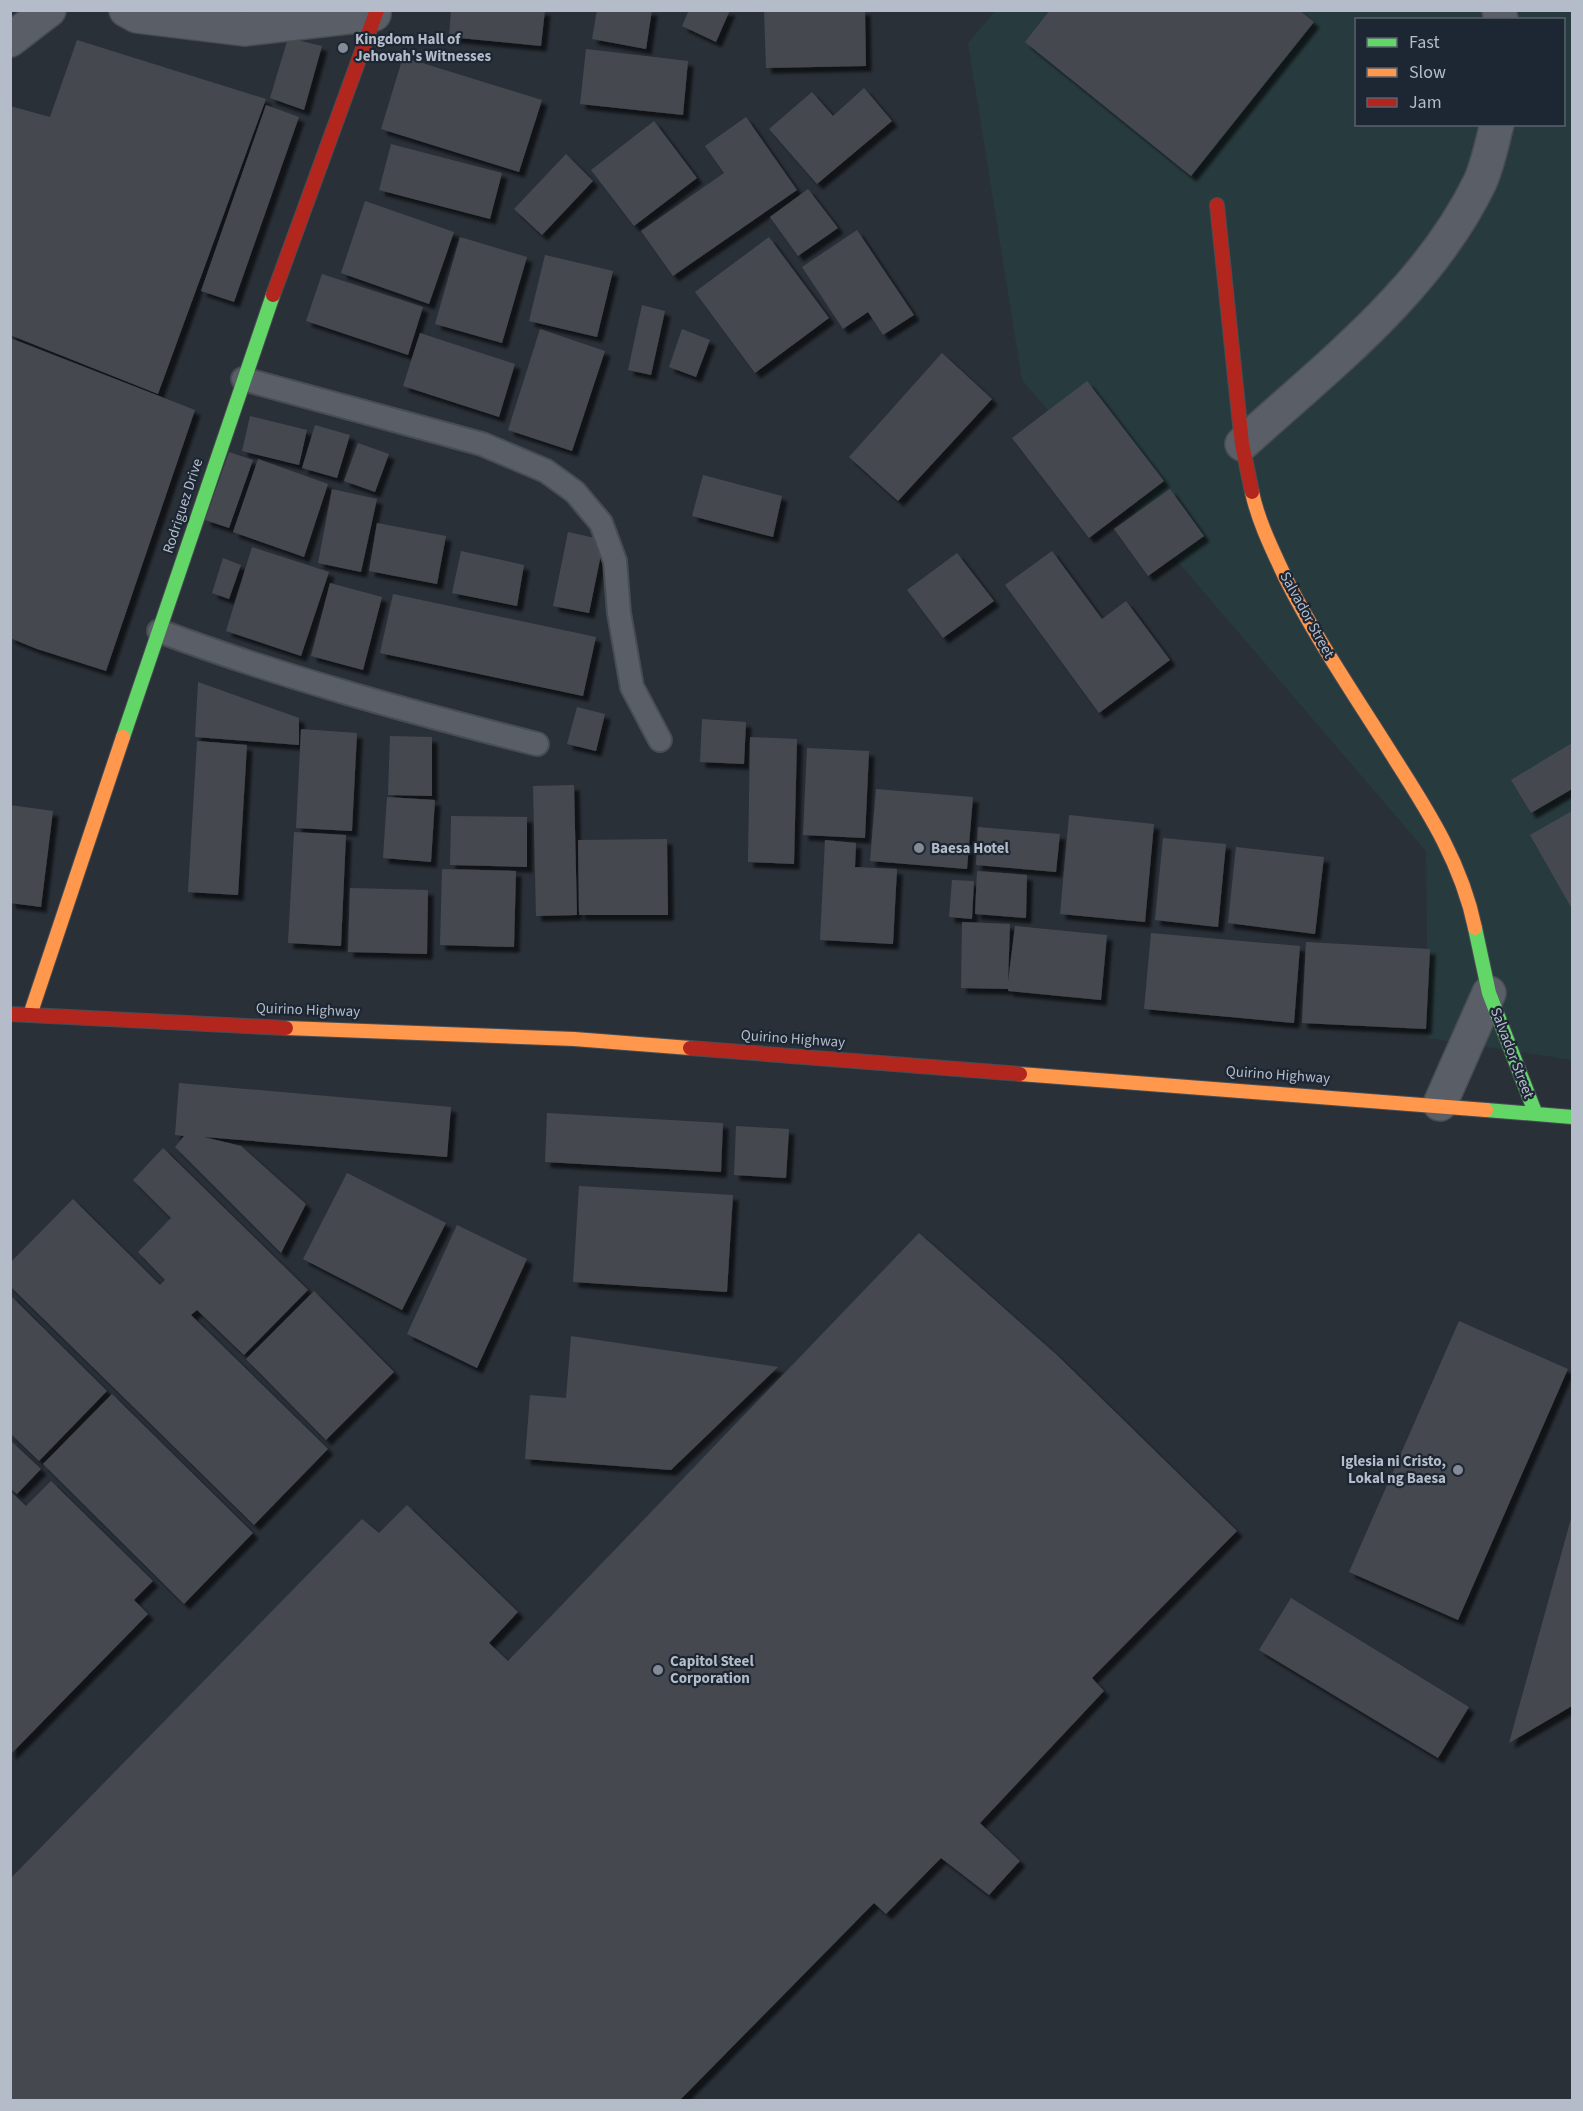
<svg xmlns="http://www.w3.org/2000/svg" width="1583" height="2111" viewBox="0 0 1583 2111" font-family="'Source Sans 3',sans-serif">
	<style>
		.green { fill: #273a3e; fill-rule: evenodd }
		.building { fill: #444950; filter: url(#shadow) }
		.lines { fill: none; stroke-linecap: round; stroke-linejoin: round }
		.lane-casing { stroke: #484c53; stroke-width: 26 }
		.street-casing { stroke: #484c53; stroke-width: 36 }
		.fast-casing { stroke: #484c53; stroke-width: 16 }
		.slow-casing { stroke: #484c53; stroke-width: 16 }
		.jam-casing { stroke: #484c53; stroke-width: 16 }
		.lane { stroke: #5a5e66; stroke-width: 22 }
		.street { stroke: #5a5e66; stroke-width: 33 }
		.fast { stroke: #63d668; stroke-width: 14 }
		.slow { stroke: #ff974d; stroke-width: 14 }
		.jam { stroke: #b3261e; stroke-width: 14 }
		.poi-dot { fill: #848b96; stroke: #1d2633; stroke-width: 2 }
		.labels { text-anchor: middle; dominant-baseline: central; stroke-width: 4.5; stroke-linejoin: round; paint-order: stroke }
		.poi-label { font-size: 15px; font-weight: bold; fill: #b4bcc9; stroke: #1d2633; text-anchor: start }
		.street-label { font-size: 15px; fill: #b4bcc9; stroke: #1d2633 }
	</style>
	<defs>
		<filter id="shadow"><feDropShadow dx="5.5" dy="5.5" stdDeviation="1.5" flood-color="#0009"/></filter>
	</defs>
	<rect width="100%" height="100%" fill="#2a3038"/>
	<!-- green -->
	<path class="green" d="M 995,11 L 1572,11 L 1572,1060 L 1428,1038 L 1426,851 L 1022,380 L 968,43 ZM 1356,20 L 1564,20 L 1564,124 L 1356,124 Z"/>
	<!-- building -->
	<path class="building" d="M 451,10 L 545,10 L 541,46 L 449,37 Z
		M 597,10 L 652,10 L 646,49 L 592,39 Z
		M 689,10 L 730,10 L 716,42 L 682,26 Z
		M 764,10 L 865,10 L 866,66 L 766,68 Z
		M 1050,10 L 1299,10 L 1314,22 L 1191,176 L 1025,42 Z
		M 288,38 L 322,46 L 304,110 L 270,98 Z
		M 77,40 L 266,99 L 158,394 L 10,335 L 10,106 L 50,117 Z
		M 586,49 L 688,61 L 683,115 L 580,104 Z
		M 403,57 L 542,100 L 519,172 L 381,129 Z
		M 864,88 L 892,121 L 817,184 L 769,129 L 812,92 L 833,116 Z
		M 266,105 L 299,117 L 234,302 L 201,291 Z
		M 746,117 L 797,190 L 673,276 L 641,231 L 724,173 L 705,146 Z
		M 654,121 L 697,178 L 634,226 L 591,170 Z
		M 391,144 L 502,173 L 490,219 L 379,190 Z
		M 566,154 L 593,181 L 542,235 L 514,209 Z
		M 808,189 L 838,228 L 798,256 L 770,217 Z
		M 365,201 L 454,232 L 429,304 L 341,273 Z
		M 857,230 L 914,315 L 883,335 L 868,312 L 843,329 L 802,267 Z
		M 460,237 L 527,257 L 502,343 L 435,324 Z
		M 769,237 L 829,318 L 755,373 L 695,292 Z
		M 545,255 L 613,271 L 597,337 L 529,321 Z
		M 322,274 L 423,307 L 408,355 L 306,321 Z
		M 642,305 L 665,311 L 651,375 L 628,370 Z
		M 540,329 L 605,351 L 572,451 L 508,430 Z
		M 682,329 L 710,340 L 696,377 L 669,367 Z
		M 420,333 L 515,364 L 499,417 L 403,386 Z
		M 10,338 L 195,410 L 106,671 L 37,649 L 10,638 Z
		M 942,353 L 992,399 L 898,501 L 849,457 Z
		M 1087,381 L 1164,481 L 1089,538 L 1012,438 Z
		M 250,416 L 307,430 L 299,465 L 242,451 Z
		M 315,425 L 350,435 L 337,478 L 302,468 Z
		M 358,443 L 389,454 L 375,492 L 344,481 Z
		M 229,452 L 253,460 L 229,528 L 205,520 Z
		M 258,459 L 328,484 L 304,557 L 233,532 Z
		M 703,475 L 782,496 L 773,537 L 692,516 Z
		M 332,489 L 377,499 L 361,572 L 318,563 Z
		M 1170,489 L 1204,536 L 1148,576 L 1114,529 Z
		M 377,523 L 446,536 L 437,584 L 369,571 Z
		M 568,532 L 604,540 L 589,613 L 553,606 Z
		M 252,547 L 329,572 L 301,656 L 226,631 Z
		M 461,551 L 524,565 L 517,606 L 452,593 Z
		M 1052,551 L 1102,619 L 1126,601 L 1170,660 L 1099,713 L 1005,585 Z
		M 957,553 L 994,601 L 943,638 L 907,590 Z
		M 223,558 L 241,565 L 229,599 L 212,593 Z
		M 330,583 L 382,597 L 363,670 L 311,656 Z
		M 393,594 L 596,637 L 583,696 L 380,653 Z
		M 198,682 L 299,718 L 299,745 L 195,737 Z
		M 577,707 L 605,714 L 596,751 L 567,744 Z
		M 702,719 L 746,722 L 744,764 L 700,762 Z
		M 301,729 L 357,733 L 352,831 L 296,828 Z
		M 390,736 L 432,737 L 432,796 L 388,795 Z
		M 750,737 L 797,739 L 794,864 L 748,862 Z
		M 197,741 L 247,745 L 238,895 L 188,892 Z
		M 1572,743 L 1572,789 L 1531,813 L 1511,780 Z
		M 807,748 L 869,751 L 865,838 L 803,835 Z
		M 574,785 L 577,915 L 536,916 L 533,786 Z
		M 876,789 L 973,797 L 967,869 L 870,861 Z
		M 387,797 L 435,800 L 431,862 L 383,858 Z
		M 10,805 L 53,811 L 41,907 L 10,903 Z
		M 1572,811 L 1572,909 L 1530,835 Z
		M 1069,815 L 1154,824 L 1145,922 L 1060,914 Z
		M 451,816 L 527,817 L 527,867 L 450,865 Z
		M 978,827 L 1060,834 L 1056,872 L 976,865 Z
		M 294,832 L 346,835 L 341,946 L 288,943 Z
		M 1163,838 L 1226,844 L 1218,927 L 1155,920 Z
		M 667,839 L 668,915 L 579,915 L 578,840 Z
		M 825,840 L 856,843 L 855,867 L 897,869 L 893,944 L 820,940 Z
		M 1236,847 L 1324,857 L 1315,934 L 1228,923 Z
		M 442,869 L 516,871 L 514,947 L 440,945 Z
		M 977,871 L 1027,875 L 1026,918 L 975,914 Z
		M 952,880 L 974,881 L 972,919 L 949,917 Z
		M 350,888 L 428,890 L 427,954 L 348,952 Z
		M 962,922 L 1010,924 L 1008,982 L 1015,926 L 1107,935 L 1101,1000 L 1008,991 L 1008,989 L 961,988 Z
		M 1151,933 L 1300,946 L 1294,1023 L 1144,1009 Z
		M 1306,942 L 1430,949 L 1426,1029 L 1302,1023 Z
		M 179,1083 L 451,1107 L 447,1157 L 204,1137 L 241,1146 L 306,1204 L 281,1253 L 175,1147 L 184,1136 L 175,1135 Z
		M 547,1113 L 723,1123 L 721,1172 L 545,1162 Z
		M 736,1126 L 789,1129 L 786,1178 L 734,1175 Z
		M 163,1148 L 308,1290 L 244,1355 L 197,1310 L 191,1315 L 328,1449 L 254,1525 L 10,1286 L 10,1263 L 73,1199 L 160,1285 L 165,1280 L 138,1252 L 171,1218 L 133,1180 Z
		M 347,1173 L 446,1223 L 402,1310 L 303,1259 Z
		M 579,1186 L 733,1195 L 727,1292 L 573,1282 Z
		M 457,1225 L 527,1259 L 477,1368 L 407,1334 Z
		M 919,1233 L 1058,1356 L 1237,1531 L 1092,1678 L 1104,1691 L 980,1823 L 1020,1861 L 989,1895 L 941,1858 L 886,1914 L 874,1903 L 680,2100 L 10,2100 L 10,1879 L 362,1519 L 379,1533 L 407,1505 L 518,1612 L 489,1643 L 508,1661 Z
		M 314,1291 L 394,1372 L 326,1440 L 246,1359 Z
		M 10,1295 L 107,1391 L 39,1461 L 10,1433 Z
		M 1459,1321 L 1568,1369 L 1458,1620 L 1349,1572 Z
		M 571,1336 L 778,1367 L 671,1470 L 525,1459 L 530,1395 L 566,1398 Z
		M 112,1394 L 253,1533 L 184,1604 L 43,1464 Z
		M 10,1440 L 41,1469 L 17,1494 L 10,1488 Z
		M 51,1481 L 153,1581 L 134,1600 L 148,1614 L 10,1755 L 10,1491 L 26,1506 Z
		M 1572,1515 L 1572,1706 L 1509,1743 Z
		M 1291,1598 L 1469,1707 L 1438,1758 L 1259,1650 Z"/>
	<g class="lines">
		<!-- lane casing -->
		<g class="lane-casing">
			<path id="lane" d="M 243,379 L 482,444 L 546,471 L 575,492 L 601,523 L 615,561 L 619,613 L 632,687 L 660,740
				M 159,631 C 282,677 410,712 537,744"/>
		</g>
		<!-- street casing -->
		<g class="street-casing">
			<path id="street" d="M 126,10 L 137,16 L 244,29 L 374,14
				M 1499,10 L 1501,20
				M 10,40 L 49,10
				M 1242,444 C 1329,365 1428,290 1480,182 C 1488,164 1492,143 1497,124
				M 1440,1104 L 1489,993"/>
		</g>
		<!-- fast casing -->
		<g class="fast-casing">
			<path id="fast" d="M 123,737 L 273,295
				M 1475,928 L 1489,993 L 1535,1112
				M 1486,1110 L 1572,1117"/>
		</g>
		<!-- slow casing -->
		<g class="slow-casing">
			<path id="slow" d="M 1252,492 C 1258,521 1273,551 1285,577 C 1317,641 1358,700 1396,761 C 1430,814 1462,865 1475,928
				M 30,1015 L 123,737
				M 286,1028 L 574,1039 L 690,1048
				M 1020,1074 L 1486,1110"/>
		</g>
		<!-- jam casing -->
		<g class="jam-casing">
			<path id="jam" d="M 1217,205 L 1242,444 L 1252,492
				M 273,295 L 377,10
				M 10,1014 L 286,1028
				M 690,1048 L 1020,1074"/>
		</g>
		<!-- lane -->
		<use href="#lane" class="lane"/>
		<!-- street -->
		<use href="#street" class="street"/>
		<!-- fast -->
		<use href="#fast" class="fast"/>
		<!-- slow -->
		<use href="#slow" class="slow"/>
		<!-- jam -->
		<use href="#jam" class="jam"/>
	</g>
	<!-- markers -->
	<g class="poi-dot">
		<circle cx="343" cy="48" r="6"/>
		<circle cx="919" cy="848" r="6"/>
		<circle cx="1458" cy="1470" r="6"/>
		<circle cx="658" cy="1670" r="6"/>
	</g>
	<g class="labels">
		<!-- poi labels -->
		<g class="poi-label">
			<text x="355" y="39">Kingdom Hall of<tspan x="355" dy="17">Jehovah's Witnesses</tspan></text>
			<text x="931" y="848">Baesa Hotel</text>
			<text x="1446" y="1461" text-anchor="end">Iglesia ni Cristo,<tspan x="1446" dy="17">Lokal ng Baesa</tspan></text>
			<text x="670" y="1661">Capitol Steel<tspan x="670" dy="17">Corporation</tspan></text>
		</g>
		<!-- street labels -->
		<g class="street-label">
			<text transform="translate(183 506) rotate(-72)">Rodriguez Drive</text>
			<text transform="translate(1307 615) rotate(61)">Salvador Street</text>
			<text transform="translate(308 1010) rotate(2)">Quirino Highway</text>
			<text transform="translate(793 1039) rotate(4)">Quirino Highway</text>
			<text transform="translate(1512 1053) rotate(69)">Salvador Street</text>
			<text transform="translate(1278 1075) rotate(4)">Quirino Highway</text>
		</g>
	</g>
	<!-- border -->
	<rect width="1583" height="2111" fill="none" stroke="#b4bcc9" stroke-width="24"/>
	<!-- legend -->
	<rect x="1355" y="18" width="210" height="108" fill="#1d2633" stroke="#59626f" stroke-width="1.5"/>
	<rect x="1367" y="38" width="30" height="9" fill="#63d668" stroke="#59626f" stroke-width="1.5"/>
	<text x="1409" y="48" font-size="18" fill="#b4bcc9">Fast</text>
	<rect x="1367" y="68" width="30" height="9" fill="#ff974d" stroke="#59626f" stroke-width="1.5"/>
	<text x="1409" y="78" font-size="18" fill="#b4bcc9">Slow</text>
	<rect x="1367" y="98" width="30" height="9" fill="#b3261e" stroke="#59626f" stroke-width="1.5"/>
	<text x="1409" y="108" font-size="18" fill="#b4bcc9">Jam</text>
</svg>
